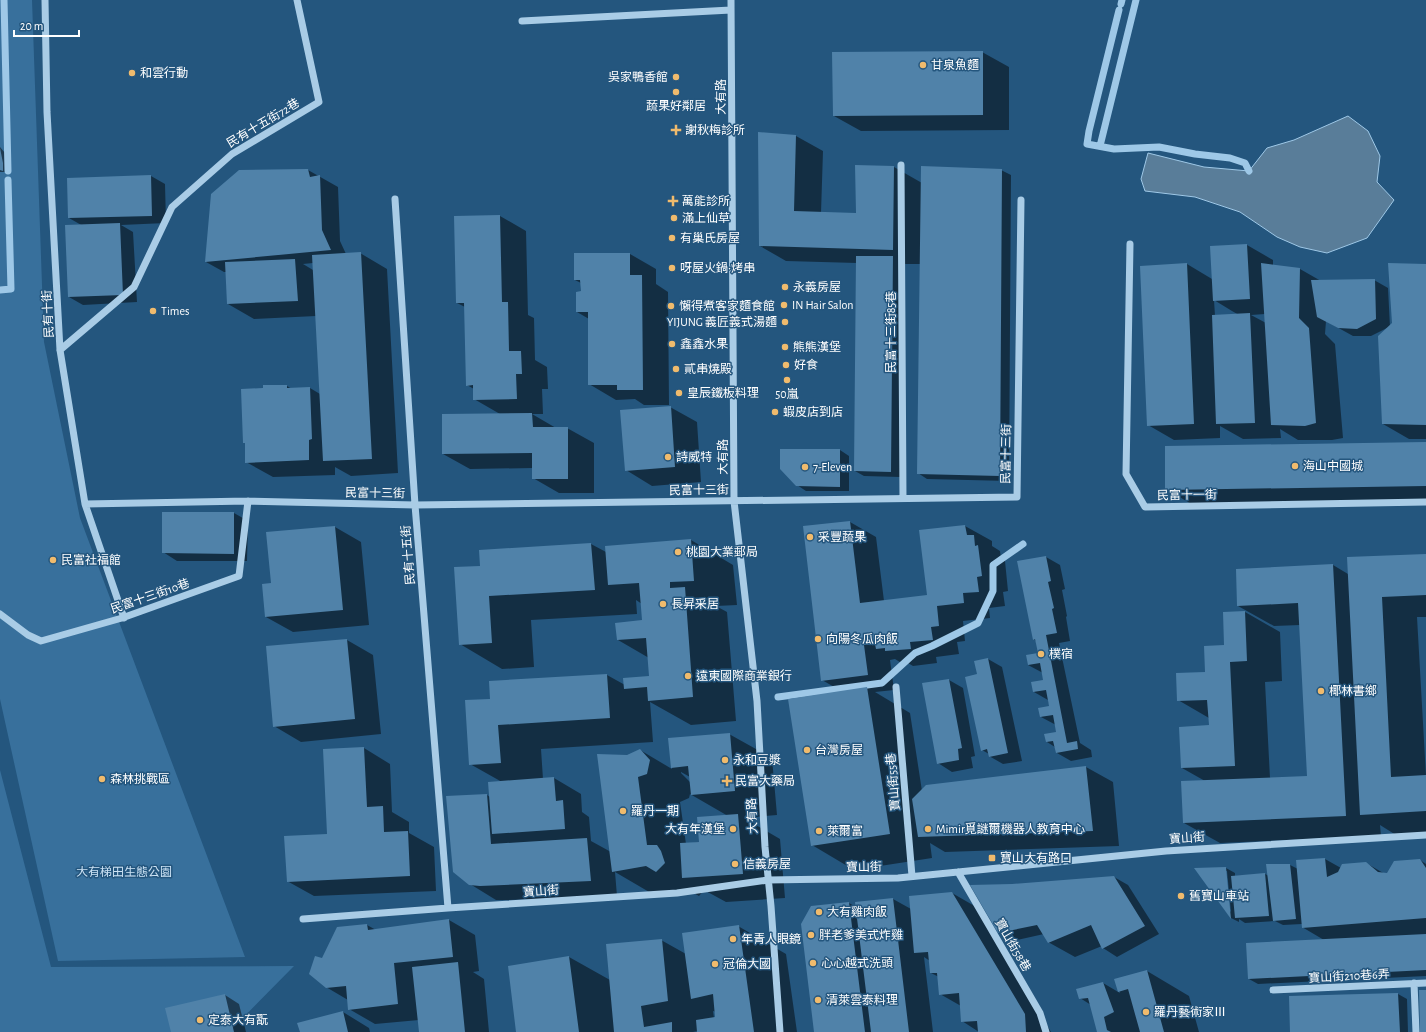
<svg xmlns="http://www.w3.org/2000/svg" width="1426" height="1032" viewBox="0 0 1426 1032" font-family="'Alegreya Sans','Noto Sans TC',sans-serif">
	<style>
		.green { fill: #38709c }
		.water { fill: #597d99; stroke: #9ec8e7 }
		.shadow { fill: #0007; fill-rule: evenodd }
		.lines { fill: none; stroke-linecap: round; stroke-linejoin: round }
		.stream { stroke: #9ec8e7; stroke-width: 7 }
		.building { fill: #5082a9 }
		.minor { stroke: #a9cce6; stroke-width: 7 }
		.poi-dot { fill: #f0bb6d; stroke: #24567e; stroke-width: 1.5 }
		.labels { text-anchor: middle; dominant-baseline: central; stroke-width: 3; stroke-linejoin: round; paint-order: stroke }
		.poi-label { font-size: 12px; fill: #fff; stroke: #24567e; text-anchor: start }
		.street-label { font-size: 12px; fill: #fff; stroke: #24567e }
		.park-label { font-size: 12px; fill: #cde3f5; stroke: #24567e }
	</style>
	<rect width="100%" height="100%" fill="#24567e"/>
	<!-- green -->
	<path class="green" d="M 0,0 L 32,0 L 44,342 L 80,518 L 245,957 L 58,961 L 0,699 Z
		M 0,770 L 51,967 L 294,966 L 229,1032 L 0,1032 Z"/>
	<!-- water -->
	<path class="water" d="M 1348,116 L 1368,131 L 1380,156 L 1377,182 L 1394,200 L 1367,238 L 1327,253 L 1300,247 L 1277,237 L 1240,212 L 1195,197 L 1145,191 L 1141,179 L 1148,153 L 1204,167 L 1249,171 L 1267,148 L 1294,140 Z"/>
	<!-- shadow -->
	<path class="shadow" d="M 982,52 L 1009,67 L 1009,130 L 861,131 L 834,116 Z
		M 759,133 L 796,136 L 823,151 L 821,213 L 857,214 L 894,167 L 922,183 L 1001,170 L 1011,175 L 1009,481 L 927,479 L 918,473 L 921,264 L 902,264 L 900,477 L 864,476 L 855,471 L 857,263 L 786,261 L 760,246 Z
		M 0,147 L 5,153 L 7,166 L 7,172 L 0,172 Z
		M 308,170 L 338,187 L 340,241 L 346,254 L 360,253 L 387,269 L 398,473 L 351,476 L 335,467 L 335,475 L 273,477 L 246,462 L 246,443 L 264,389 L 287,386 L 292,389 L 310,388 L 320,394 L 316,316 L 254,319 L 228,304 L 226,272 L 224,272 L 206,262 ZM 313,263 L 313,270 L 303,264 Z
		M 151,176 L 165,184 L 166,223 L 121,225 L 133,232 L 137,302 L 83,305 L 69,297 L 83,226 L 69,218 Z
		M 500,216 L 526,231 L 528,315 L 534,318 L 535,360 L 547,367 L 548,389 L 542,389 L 543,414 L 532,414 L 556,428 L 567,428 L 594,443 L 594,493 L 559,493 L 533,478 L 533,468 L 470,469 L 443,454 L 500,414 L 474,399 L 474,389 L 467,385 L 465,307 L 457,303 Z
		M 1247,245 L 1273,260 L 1273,266 L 1300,269 L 1321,281 L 1374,280 L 1388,288 L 1390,327 L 1393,323 L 1426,265 L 1426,439 L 1409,439 L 1383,424 L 1387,328 L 1371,336 L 1353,336 L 1326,321 L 1325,334 L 1335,344 L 1343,438 L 1332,440 L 1298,440 L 1280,429 L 1281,438 L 1243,439 L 1220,426 L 1220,438 L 1174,440 L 1148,425 L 1187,264 L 1212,279 ZM 1214,300 L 1232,311 L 1239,315 L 1215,316 ZM 1265,314 L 1266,323 L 1251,315 Z
		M 630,254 L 656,269 L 656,284 L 668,292 L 669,405 L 644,405 L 635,399 L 616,400 L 589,384 L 589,319 L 577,312 L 582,292 L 581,283 L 575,280 Z
		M 670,407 L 697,422 L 701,482 L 652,486 L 626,470 Z
		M 1426,443 L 1426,501 L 1193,505 L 1166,489 Z
		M 781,450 L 840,450 L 849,456 L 849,491 L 806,491 L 797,485 Z
		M 234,513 L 248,521 L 247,561 L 177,561 L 163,552 Z
		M 850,522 L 876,537 L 884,601 L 928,596 L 920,531 L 965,526 L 992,541 L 992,546 L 1000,551 L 1001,559 L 1005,561 L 1008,591 L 1003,592 L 1005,606 L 989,608 L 990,618 L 963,621 L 965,641 L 957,642 L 959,654 L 936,657 L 937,663 L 913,666 L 908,663 L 903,664 L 895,659 L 890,660 L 894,690 L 875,692 L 910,713 L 922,791 L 927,786 L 1086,767 L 1113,782 L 1119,846 L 945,852 L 930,843 L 932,858 L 854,870 L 812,845 L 843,692 L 822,680 Z
		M 335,527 L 361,542 L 369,625 L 293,632 L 266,617 L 272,584 Z
		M 691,540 L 733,565 L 737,605 L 716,606 L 727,612 L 736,721 L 691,725 L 650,702 L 653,742 L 541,749 L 543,779 L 554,778 L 581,794 L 582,812 L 589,817 L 591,841 L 611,852 L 627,756 L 640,750 L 672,769 L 669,739 L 729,734 L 772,758 L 777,815 L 744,818 L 780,839 L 785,898 L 726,902 L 704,890 L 699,896 L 688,890 L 656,896 L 615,872 L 617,896 L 507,900 L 496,900 L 470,884 L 487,795 L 490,797 L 502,782 L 470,764 L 491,700 L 607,675 L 625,685 L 650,677 L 649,658 L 618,640 L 643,621 L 642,604 L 636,600 L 637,614 L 531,620 L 534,667 L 502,669 L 460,644 L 481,567 L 480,551 L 591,544 L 606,552 ZM 681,772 L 690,777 L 691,783 L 681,773 ZM 690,794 L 728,816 L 700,842 L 686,844 L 680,802 L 689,798 Z
		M 1426,555 L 1426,617 L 1417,617 L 1426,776 L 1426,833 L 1396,835 L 1380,825 L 1381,836 L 1220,843 L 1184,823 L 1205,781 L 1182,768 L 1210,726 L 1209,718 L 1178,700 L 1206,673 L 1225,646 L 1245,612 L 1280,632 L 1282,681 L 1265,682 L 1270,778 L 1308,777 L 1300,625 L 1274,626 L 1238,606 L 1333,565 L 1348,574 Z
		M 1046,557 L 1060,565 L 1065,589 L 1062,590 L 1067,616 L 1066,617 L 1070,641 L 1059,643 L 1080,743 L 1091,750 L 1092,757 L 1071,761 L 1057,753 L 1055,747 L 1047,742 L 1057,733 L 1056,725 L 1041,717 L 1050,707 L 1048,700 L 1034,692 L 1044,681 L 1043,673 L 1028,665 L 1039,654 L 1036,641 L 1034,639 L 1018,562 Z
		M 347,640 L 373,655 L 381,734 L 301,742 L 274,726 Z
		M 988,659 L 1002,667 L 1022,761 L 1003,764 L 989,756 L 989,754 L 982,750 L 978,675 Z
		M 949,680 L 963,688 L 975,756 L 971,757 L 973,768 L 952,772 L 938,763 Z
		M 364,748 L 390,764 L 392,812 L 409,822 L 409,833 L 434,847 L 436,891 L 314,896 L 287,881 L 328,835 Z
		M 1325,859 L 1341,868 L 1366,863 L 1385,874 L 1388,874 L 1420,860 L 1426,864 L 1426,976 L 1258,984 L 1249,979 L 1324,940 L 1302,927 L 1302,924 L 1283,925 L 1275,921 L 1245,923 L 1239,919 L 1239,922 L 1231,918 L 1196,868 L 1226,868 L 1235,873 L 1235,876 L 1265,874 L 1269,876 L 1290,865 L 1298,869 L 1297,861 ZM 1225,871 L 1227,871 L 1231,912 L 1229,910 Z
		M 1114,877 L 1128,885 L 1159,934 L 1117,957 L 1103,948 L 1102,946 L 1075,957 L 1048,942 L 1044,934 L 1013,941 L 999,933 L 1012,885 Z
		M 952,893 L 978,908 L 1051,1032 L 979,1032 L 962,1021 L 961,1006 L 940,994 L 939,977 L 931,973 L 930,961 L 924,957 L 933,1032 L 815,1032 L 849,903 L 856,907 L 893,899 L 911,909 Z
		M 449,920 L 475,935 L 479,971 L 473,972 L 484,979 L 489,1032 L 420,1032 L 419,1020 L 375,1024 L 349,1009 L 348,1000 L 326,987 L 323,959 L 367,925 L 376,930 Z
		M 738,926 L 786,954 L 797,1032 L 698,1032 L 698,1031 L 693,1032 L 517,1032 L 569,957 L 610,980 L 661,940 L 686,954 ZM 713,1011 L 716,1012 L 716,1018 L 714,1018 Z
		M 1147,971 L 1189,996 L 1199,1032 L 1098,1032 L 1091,1005 L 1080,998 L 1103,983 L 1120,993 L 1116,980 Z
		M 1398,994 L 1407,999 L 1408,1032 L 1291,1032 Z
		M 225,995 L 239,1004 L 246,1032 L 172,1032 Z
		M 343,1012 L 369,1028 L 370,1032 L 301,1032 Z"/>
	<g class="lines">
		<!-- stream -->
		<path class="stream" d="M 4,0 L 8,171
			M 1121,4 L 1122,0
			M 1119,10 L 1089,131 L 1087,144 L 1114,149 L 1159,147 L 1195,154 L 1230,158 L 1245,163 L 1249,171
			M 1100,146 L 1136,0
			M 0,290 L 11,289 L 8,180
			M 778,697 L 882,683 L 915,653 L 932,646 L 978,623 L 993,591 L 993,565 L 1023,544"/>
	</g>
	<!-- building -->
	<path class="building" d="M 983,51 L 983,115 L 833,116 L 832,52 Z
		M 758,132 L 796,135 L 794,211 L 856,213 L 855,165 L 894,166 L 893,250 L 759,246 Z
		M 0,148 L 3,163 L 3,171 L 0,170 Z
		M 921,166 L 1002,169 L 1000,476 L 917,474 Z
		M 308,169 L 310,177 L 320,175 L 322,230 L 331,250 L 205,262 L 211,194 L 239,170 Z
		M 151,175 L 152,216 L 68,218 L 67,178 Z
		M 500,215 L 502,302 L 508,302 L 509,351 L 521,351 L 522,374 L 516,374 L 517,399 L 473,400 L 473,385 L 466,386 L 464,303 L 456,303 L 454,216 Z
		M 120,223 L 123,295 L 68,297 L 65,225 Z
		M 1247,244 L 1250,299 L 1213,301 L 1210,246 Z
		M 361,252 L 372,459 L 323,461 L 312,255 Z
		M 574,253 L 630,253 L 630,275 L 642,275 L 643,390 L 617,390 L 617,385 L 588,385 L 588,312 L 576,312 L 576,292 L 581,291 L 580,280 L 574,280 Z
		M 856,256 L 893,256 L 891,472 L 854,471 Z
		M 295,259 L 298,301 L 227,304 L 225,262 Z
		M 1187,263 L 1194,424 L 1147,426 L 1140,266 Z
		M 1261,263 L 1300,268 L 1299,318 L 1309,328 L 1316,423 L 1305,426 L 1271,425 Z
		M 1388,263 L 1426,264 L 1426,425 L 1382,424 L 1378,336 L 1392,323 Z
		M 1375,279 L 1376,319 L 1357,329 L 1338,328 L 1317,317 L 1311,280 Z
		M 1250,313 L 1255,423 L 1216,424 L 1212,315 Z
		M 263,385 L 287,385 L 287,388 L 310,387 L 312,439 L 309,440 L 309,460 L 245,463 L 245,443 L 243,443 L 241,389 L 263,388 Z
		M 671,406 L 675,467 L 625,471 L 620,410 Z
		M 532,413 L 533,427 L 568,427 L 568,479 L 532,479 L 532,453 L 442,454 L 442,414 Z
		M 1426,442 L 1426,486 L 1165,490 L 1165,446 Z
		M 780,449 L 840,449 L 840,487 L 796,486 L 780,469 Z
		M 162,512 L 234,512 L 234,554 L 162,553 Z
		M 850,521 L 860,603 L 927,595 L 919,530 L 965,525 L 967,535 L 974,535 L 975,546 L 978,545 L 982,576 L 977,577 L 979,592 L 963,593 L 964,603 L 937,606 L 939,626 L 931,627 L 933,640 L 910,642 L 911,649 L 885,651 L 885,648 L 876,649 L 875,644 L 864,645 L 868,675 L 821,681 L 803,526 Z
		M 335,526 L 343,610 L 265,617 L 262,584 L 271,583 L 266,532 Z
		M 691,539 L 694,581 L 670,582 L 670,588 L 685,587 L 693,697 L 648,701 L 647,687 L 624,689 L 623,678 L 649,676 L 646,638 L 617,640 L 615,623 L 642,620 L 639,583 L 608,585 L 605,546 Z
		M 591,543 L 595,590 L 489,596 L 492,643 L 459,645 L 454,567 L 480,566 L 479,550 Z
		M 1426,554 L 1426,595 L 1382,597 L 1391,777 L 1426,775 L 1426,811 L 1360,815 L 1347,557 Z
		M 1046,556 L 1051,581 L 1048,582 L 1054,608 L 1052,609 L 1057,633 L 1046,635 L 1067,743 L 1077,741 L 1078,749 L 1056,753 L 1053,741 L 1046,742 L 1044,734 L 1056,732 L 1053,715 L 1040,717 L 1038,708 L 1049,706 L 1046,690 L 1033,692 L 1031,682 L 1043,680 L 1040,663 L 1028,665 L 1026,655 L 1038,653 L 1035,639 L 1033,640 L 1017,561 Z
		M 1333,564 L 1346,816 L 1183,823 L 1181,781 L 1307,776 L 1298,603 L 1237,606 L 1236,569 Z
		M 1245,611 L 1247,661 L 1230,662 L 1235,766 L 1181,768 L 1179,727 L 1209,725 L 1207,700 L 1177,701 L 1176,673 L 1205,672 L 1204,646 L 1224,645 L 1223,612 Z
		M 347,639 L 355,719 L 273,727 L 266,646 Z
		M 988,658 L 1008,753 L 989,757 L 987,749 L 981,751 L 965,677 L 977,674 L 974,661 Z
		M 607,674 L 610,718 L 498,725 L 501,763 L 469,765 L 465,700 L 490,699 L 489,681 Z
		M 949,679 L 962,748 L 958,749 L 959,760 L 937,764 L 922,683 Z
		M 867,687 L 890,834 L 811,846 L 788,699 Z
		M 730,733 L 735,791 L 691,795 L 688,766 L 671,768 L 668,738 Z
		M 364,747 L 367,807 L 383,806 L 384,832 L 408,831 L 410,876 L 287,882 L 284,836 L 327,834 L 323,749 Z
		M 640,749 L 650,760 L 647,774 L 638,777 L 647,845 L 657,845 L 661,851 L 665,863 L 656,872 L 646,866 L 612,872 L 597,754 L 627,755 Z
		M 1086,766 L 1093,831 L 918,837 L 912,799 L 926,785 Z
		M 554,777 L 556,801 L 563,800 L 565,829 L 492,834 L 488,782 Z
		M 487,794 L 491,844 L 587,838 L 591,881 L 480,886 L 469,885 L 453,872 L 446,796 Z
		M 738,814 L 743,874 L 682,878 L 680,843 L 699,842 L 697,817 Z
		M 1325,858 L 1327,877 L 1338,872 L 1342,864 L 1366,862 L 1378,872 L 1387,873 L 1394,861 L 1420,859 L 1426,868 L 1426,918 L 1302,928 L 1296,860 Z
		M 1266,864 L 1290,864 L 1296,919 L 1273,921 Z
		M 1226,867 L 1231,919 L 1194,868 Z
		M 1265,873 L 1269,916 L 1235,918 L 1231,876 Z
		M 1114,876 L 1145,926 L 1102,949 L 1091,925 L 1048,943 L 1037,925 L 998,933 L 970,885 L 1012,884 Z
		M 952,892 L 1025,1014 L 1026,1032 L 978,1032 L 977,1021 L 961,1022 L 959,993 L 939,995 L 937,973 L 930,973 L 928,952 L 914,953 L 909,896 Z
		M 893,898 L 909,1032 L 871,1032 L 855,902 Z
		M 849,902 L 865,1032 L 814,1032 L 801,924 L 811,906 Z
		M 449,919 L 453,957 L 394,963 L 398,1004 L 348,1010 L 346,986 L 326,988 L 309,974 L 315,956 L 322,958 L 337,927 L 367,924 L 368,930 Z
		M 739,925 L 754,1032 L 697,1032 L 696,1020 L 715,1017 L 713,994 L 691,999 L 682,933 Z
		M 1426,934 L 1426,970 L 1248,979 L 1246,943 Z
		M 662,939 L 668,1001 L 641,1006 L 644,1027 L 672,1022 L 672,1032 L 614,1032 L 606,944 Z
		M 569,956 L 579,1032 L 516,1032 L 508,966 Z
		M 458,962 L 465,1032 L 419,1032 L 412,967 Z
		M 1147,970 L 1164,1032 L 1140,1032 L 1128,989 L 1118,992 L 1114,979 Z
		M 1103,982 L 1114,1012 L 1104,1017 L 1107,1030 L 1111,1032 L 1097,1032 L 1088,998 L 1079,999 L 1076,989 Z
		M 1419,990 L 1426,990 L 1426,1032 L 1420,1032 Z
		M 1398,993 L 1400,1032 L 1290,1032 L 1289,996 Z
		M 225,994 L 234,1032 L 171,1032 L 165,1008 Z
		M 343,1011 L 348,1032 L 300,1032 L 297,1023 Z"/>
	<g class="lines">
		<!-- minor -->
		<path class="minor" d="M 45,0 L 47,112 L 60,350 L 85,504 L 124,618
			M 731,0 L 734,501 L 757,701 L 765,847 L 771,906 L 780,1032
			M 522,21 L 731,10
			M 901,165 L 903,498
			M 395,199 L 415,505 L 448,908
			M 1130,244 L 1126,474 L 1145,507 L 1426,502
			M 60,350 L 134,287 L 172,207 L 232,154 L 319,102 L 297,0
			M 85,504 L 248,501 L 415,505 L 1017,497 L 1021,200
			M 0,614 L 28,635 L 41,641 L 122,618 L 239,576 L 248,501
			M 896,687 L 912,876
			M 958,872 L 1040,1013 L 1046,1032
			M 303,919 L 448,908 L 677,893 L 768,880 L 898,878 L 1166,851 L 1426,835
			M 1414,983 L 1416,1032
			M 1273,990 L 1426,983"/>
	</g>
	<!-- markers -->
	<g class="poi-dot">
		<circle cx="923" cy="65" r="4"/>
		<circle cx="132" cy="73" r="4"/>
		<circle cx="676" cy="77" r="4"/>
		<circle cx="676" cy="92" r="4"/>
		<path d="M674 124h4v4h4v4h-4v4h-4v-4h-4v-4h4z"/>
		<path d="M671 195h4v4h4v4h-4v4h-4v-4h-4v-4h4z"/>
		<circle cx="674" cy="218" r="4"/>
		<circle cx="672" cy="238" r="4"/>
		<circle cx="672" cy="268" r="4"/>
		<circle cx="785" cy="287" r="4"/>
		<circle cx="784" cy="305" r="4"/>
		<circle cx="671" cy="306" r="4"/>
		<circle cx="153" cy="311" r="4"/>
		<circle cx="785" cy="322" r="4"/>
		<circle cx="672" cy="344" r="4"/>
		<circle cx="785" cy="347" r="4"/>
		<circle cx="786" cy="365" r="4"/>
		<circle cx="676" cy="369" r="4"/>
		<circle cx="787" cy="380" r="4"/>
		<circle cx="679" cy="393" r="4"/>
		<circle cx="775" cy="412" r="4"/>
		<circle cx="668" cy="457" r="4"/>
		<circle cx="1295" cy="466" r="4"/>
		<circle cx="805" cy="467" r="4"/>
		<circle cx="810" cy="537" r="4"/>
		<circle cx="678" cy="552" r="4"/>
		<circle cx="53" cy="560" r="4"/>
		<circle cx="663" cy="604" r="4"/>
		<circle cx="818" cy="639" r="4"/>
		<circle cx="1041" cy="654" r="4"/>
		<circle cx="688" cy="676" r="4"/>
		<circle cx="1321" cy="691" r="4"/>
		<circle cx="807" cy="750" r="4"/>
		<circle cx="725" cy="760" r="4"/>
		<circle cx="102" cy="779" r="4"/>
		<path d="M725 775h4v4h4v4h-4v4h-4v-4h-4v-4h4z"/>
		<circle cx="623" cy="811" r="4"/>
		<circle cx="733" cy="829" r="4"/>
		<circle cx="928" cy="829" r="4"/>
		<circle cx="819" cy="831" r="4"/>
		<rect x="988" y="854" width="8" height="8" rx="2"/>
		<circle cx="735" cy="864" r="4"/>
		<circle cx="1181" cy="896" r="4"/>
		<circle cx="819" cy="912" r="4"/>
		<circle cx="811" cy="935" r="4"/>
		<circle cx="733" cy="939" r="4"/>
		<circle cx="813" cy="963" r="4"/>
		<circle cx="715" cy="964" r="4"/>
		<circle cx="818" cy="1000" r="4"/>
		<circle cx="1146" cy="1012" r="4"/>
		<circle cx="200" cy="1020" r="4"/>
	</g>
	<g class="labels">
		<!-- poi labels -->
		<g class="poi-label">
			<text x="931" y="65">甘泉魚麵</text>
			<text x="140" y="73">和雲行動</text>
			<text x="668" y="77" text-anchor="end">吳家鴨香館</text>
			<text x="676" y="106" text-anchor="middle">蔬果好鄰居</text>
			<text x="685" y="130">謝秋梅診所</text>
			<text x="682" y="201">萬能診所</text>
			<text x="682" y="218">滿上仙草</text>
			<text x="680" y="238">有巢氏房屋</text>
			<text x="680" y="268">呀屋火鍋•烤串</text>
			<text x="793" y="287">永義房屋</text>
			<text x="792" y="305">IN Hair Salon</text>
			<text x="679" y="306">懶得煮客家麵食館</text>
			<text x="161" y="311">Times</text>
			<text x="777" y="322" text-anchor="end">YIJUNG 義匠義式湯麵</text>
			<text x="680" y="344">鑫鑫水果</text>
			<text x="793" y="347">熊熊漢堡</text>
			<text x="794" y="365">好食</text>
			<text x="684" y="369">貳串燒殿</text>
			<text x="687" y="393">皇辰鐵板料理</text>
			<text x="787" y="394" text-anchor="middle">50嵐</text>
			<text x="783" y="412">蝦皮店到店</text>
			<text x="676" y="457">詩威特</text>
			<text x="1303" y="466">海山中國城</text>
			<text x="813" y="467">7-Eleven</text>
			<text x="818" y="537">采豐蔬果</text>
			<text x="686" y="552">桃園大業郵局</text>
			<text x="61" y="560">民富社福館</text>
			<text x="671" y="604">長昇采居</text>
			<text x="826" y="639">向陽冬瓜肉飯</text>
			<text x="1049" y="654">樸宿</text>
			<text x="696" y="676">遠東國際商業銀行</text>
			<text x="1329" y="691">椰林書鄉</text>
			<text x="815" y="750">台灣房屋</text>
			<text x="733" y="760">永和豆漿</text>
			<text x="110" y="779">森林挑戰區</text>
			<text x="735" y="781">民富大藥局</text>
			<text x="631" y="811">羅丹一期</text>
			<text x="725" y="829" text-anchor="end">大有年漢堡</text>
			<text x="936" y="829">Mimir覓謎爾機器人教育中心</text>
			<text x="827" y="831">萊爾富</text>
			<text x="1000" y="858">寶山大有路口</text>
			<text x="743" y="864">信義房屋</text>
			<text x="1189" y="896">舊寶山車站</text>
			<text x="827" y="912">大有雞肉飯</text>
			<text x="819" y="935">胖老爹美式炸雞</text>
			<text x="741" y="939">年青人眼鏡</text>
			<text x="821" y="963">心心越式洗頭</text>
			<text x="723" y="964">冠倫大國</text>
			<text x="826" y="1000">清萊雲泰料理</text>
			<text x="1154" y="1012">羅丹藝術家Ⅲ</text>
			<text x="208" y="1020">定泰大有翫</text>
		</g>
		<!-- street labels -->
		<g class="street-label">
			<text transform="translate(721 97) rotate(-90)">大有路</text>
			<text transform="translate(263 123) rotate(-31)">民有十五街72巷</text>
			<text transform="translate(48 314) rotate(-93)">民有十街</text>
			<text transform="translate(891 332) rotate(-90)">民富十三街85巷</text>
			<text transform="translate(1006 454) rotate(-89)">民富十三街</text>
			<text transform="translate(723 457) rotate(-90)">大有路</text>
			<text transform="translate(699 490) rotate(-1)">民富十三街</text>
			<text transform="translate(375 493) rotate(1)">民富十三街</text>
			<text transform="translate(1187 495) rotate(-1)">民富十一街</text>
			<text transform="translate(408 555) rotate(-95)">民有十五街</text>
			<text transform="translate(150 596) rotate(-19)">民富十三街10巷</text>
			<text transform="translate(893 782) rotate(-95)">寶山街55巷</text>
			<text transform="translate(752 816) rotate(-93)">大有路</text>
			<text transform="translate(1187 838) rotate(-4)">寶山街</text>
			<text transform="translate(864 867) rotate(-1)">寶山街</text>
			<text transform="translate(541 891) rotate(-4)">寶山街</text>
			<text transform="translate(1013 945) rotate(60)">寶山街58巷</text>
			<text transform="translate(1349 976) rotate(-3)">寶山街210巷6弄</text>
		</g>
		<!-- park labels -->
		<g class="park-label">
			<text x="124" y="872">大有梯田生態公園</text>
		</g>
	</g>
	<!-- scale -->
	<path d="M14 30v6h65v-6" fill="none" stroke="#ffffff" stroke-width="2"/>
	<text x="20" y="30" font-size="12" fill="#ffffff" stroke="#24567e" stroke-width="3" paint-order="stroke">20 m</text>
</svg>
